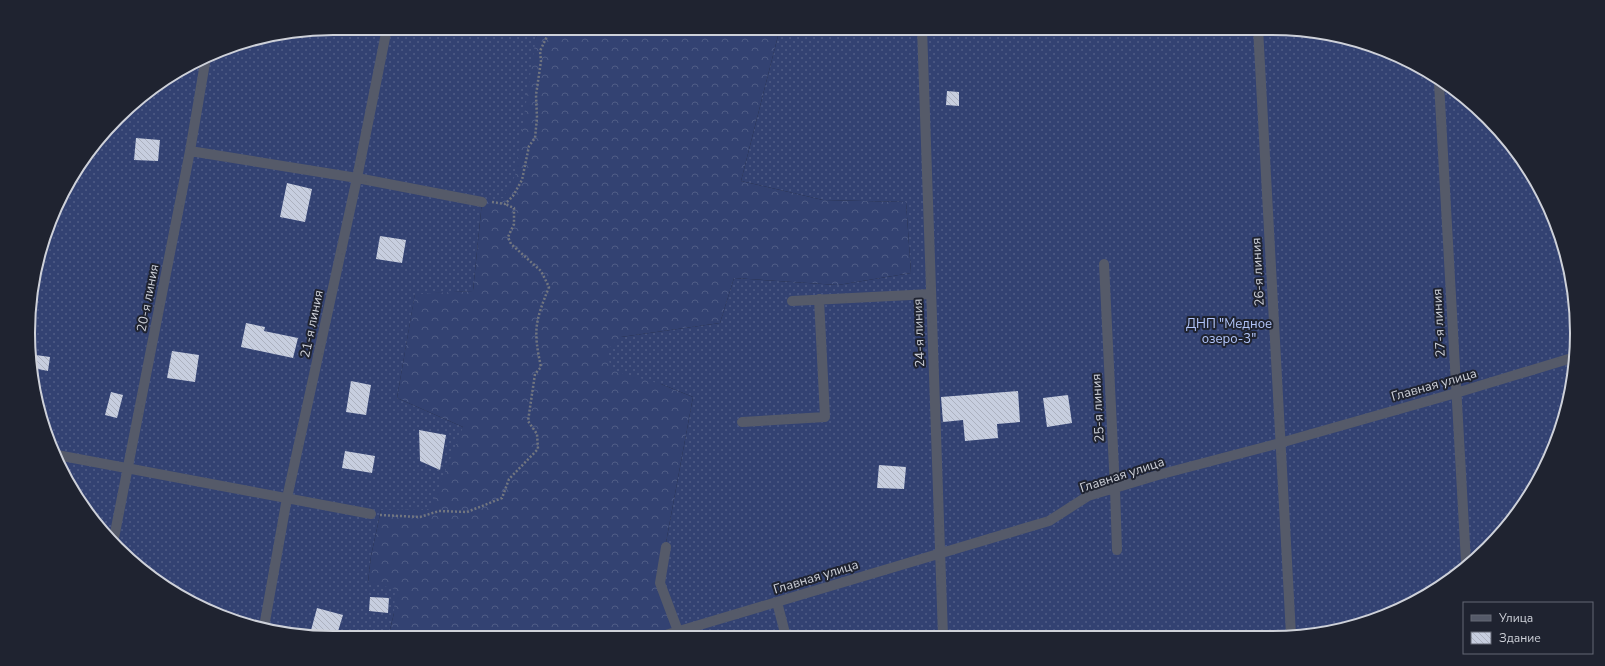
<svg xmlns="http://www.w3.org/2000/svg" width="1605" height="666" viewBox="0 0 1605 666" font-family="'Nunito Sans',sans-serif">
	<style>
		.forest { fill: url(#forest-crowns) }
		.garden { fill: url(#garden-dots) }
		.building { fill: url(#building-back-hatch) }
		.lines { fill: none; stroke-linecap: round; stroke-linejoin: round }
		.path { stroke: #727680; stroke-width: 2.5; stroke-dasharray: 2 2; stroke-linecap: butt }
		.minor { stroke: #555a69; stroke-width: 10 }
		.labels { text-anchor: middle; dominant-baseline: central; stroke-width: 4; stroke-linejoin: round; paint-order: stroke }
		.street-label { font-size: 13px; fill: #ced1d9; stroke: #1f2330 }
		.park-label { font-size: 13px; fill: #b3c6fb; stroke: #1f2330 }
		.rim { fill: none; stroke: #ced1d9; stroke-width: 2 }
	</style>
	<defs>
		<pattern id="forest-crowns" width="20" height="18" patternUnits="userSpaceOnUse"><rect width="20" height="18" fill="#334272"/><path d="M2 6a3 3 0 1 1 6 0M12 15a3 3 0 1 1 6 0" fill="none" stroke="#4f5c86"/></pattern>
		<pattern id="garden-dots" width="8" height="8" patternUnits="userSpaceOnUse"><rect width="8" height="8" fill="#334272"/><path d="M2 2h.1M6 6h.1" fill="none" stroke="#4f5c86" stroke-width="1.8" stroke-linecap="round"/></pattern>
		<pattern id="building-back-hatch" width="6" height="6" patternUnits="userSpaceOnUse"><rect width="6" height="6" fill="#c7cedf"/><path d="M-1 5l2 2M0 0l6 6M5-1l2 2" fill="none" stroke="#acb1bf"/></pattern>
	</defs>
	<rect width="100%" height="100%" fill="#1f2330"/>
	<!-- forest -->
	<path class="forest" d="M 539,28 L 780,28 L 741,181 L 823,200 L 906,202 L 911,273 L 838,285 L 734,278 L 720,323 L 621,337 L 661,384 L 693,397 L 662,564 L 676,632 L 659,637 L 388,638 L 394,613 L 368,582 L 371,556 L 381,510 L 463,427 L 397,398 L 415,293 L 473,291 L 482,202 Z"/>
	<!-- garden -->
	<path class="garden" d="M 333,28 L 539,28 L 536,37 L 515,176 L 503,198 L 482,202 L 473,291 L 415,294 L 397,398 L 463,427 L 430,509 L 381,510 L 371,556 L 368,582 L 395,589 L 394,613 L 388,638 L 333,638 L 235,622 L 147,575 L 104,534 L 69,486 L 34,393 L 31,293 L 44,235 L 69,181 L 132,104 L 181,69 L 235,44 Z
		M 780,28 L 1272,28 L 1370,44 L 1424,69 L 1473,104 L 1514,147 L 1545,198 L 1567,254 L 1576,313 L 1574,373 L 1561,431 L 1526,502 L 1473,562 L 1407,607 L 1312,635 L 659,637 L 676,632 L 660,583 L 662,564 L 693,397 L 661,384 L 611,370 L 607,350 L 621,337 L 720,323 L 734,278 L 838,285 L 911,273 L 906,202 L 823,200 L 741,181 Z"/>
	<!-- building -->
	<path class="building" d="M 947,91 L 959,92 L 959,106 L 946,105 Z
		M 136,138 L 160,140 L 158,161 L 134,160 Z
		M 287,183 L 312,189 L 305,222 L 280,217 Z
		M 380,236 L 406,240 L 402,263 L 376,259 Z
		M 246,323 L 265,327 L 264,331 L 298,338 L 293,358 L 241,347 Z
		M 172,351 L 199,355 L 195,382 L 167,378 Z
		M 36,355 L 50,357 L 48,371 L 33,368 Z
		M 351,381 L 371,385 L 366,415 L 346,412 Z
		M 1018,391 L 1020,422 L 997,424 L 998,438 L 965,441 L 963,420 L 943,422 L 941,397 Z
		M 111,392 L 123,395 L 117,418 L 105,415 Z
		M 1068,395 L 1072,423 L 1047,427 L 1043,398 Z
		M 419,430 L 446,435 L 440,470 L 420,461 Z
		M 345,451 L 375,456 L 372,473 L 342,468 Z
		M 879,465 L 906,467 L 904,489 L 877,488 Z
		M 370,597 L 389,598 L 388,613 L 369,611 Z
		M 317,608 L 343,615 L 336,638 L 310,634 Z"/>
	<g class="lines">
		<!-- path -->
		<path class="path" d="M 492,202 L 505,204 L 513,196 L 522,180 L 529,146 L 535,138 L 537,118 L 536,95 L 541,61 L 540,51 L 551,28
			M 380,515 L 420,517 L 439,511 L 467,512 L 502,498 L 509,479 L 538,449 L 537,434 L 528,421 L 535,374 L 541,367 C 533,330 535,322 549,287 L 541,271 L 511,244 L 508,237 L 514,224 L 514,208 L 505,204"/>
		<!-- minor -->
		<path class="minor" d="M 922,28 L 943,636
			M 1258,28 L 1291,635
			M 1439,83 L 1466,562
			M 190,151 L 357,178 L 482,202
			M 1104,264 L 1115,489 L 1117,550
			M 792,301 L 931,294
			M 742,422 L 825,417 L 819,299
			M 57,455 L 371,514
			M 113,543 L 190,151 L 206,57
			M 666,547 L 660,583 L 678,631
			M 777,602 L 786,637
			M 264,627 L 287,498 L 357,178 L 387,28
			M 659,637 L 1049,521 L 1088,496 L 1158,475 L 1280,443 L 1456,393 L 1575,357"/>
	</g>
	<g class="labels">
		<!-- street labels -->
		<g class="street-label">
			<text transform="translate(1258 272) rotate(-93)">26-я линия</text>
			<text transform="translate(148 298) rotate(-79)">20-я линия</text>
			<text transform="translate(1439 323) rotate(-93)">27-я линия</text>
			<text transform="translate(312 324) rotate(-78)">21-я линия</text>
			<text transform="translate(919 333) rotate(-92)">24-я линия</text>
			<text transform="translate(1434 385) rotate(-16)">Главная улица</text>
			<text transform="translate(1098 408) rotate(-93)">25-я линия</text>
			<text transform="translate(1122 475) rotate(-18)">Главная улица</text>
			<text transform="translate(816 577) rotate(-17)">Главная улица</text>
		</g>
		<!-- park labels -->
		<g class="park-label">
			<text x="1229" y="324">ДНП "Медное<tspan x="1229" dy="15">озеро-3"</tspan></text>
		</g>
	</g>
	<!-- crop -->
	<path d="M0 0H1605V666H0ZM333 35H1272A298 298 0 0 1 1570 333V333A298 298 0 0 1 1272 631H333A298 298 0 0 1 35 333V333A298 298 0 0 1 333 35Z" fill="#1f2330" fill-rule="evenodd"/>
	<path class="rim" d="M333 35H1272A298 298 0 0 1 1570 333V333A298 298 0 0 1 1272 631H333A298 298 0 0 1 35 333V333A298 298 0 0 1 333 35Z"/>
	<!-- legend -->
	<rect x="1463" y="602" width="130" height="52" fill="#1f2330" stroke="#656974"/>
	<rect x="1471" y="615" width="20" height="6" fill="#555a69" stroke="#656974"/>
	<text x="1499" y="622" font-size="12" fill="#ced1d9">Улица</text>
	<rect x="1471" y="632" width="20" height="12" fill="url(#building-back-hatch)" stroke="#656974"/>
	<text x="1499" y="642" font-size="12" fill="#ced1d9">Здание</text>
</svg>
